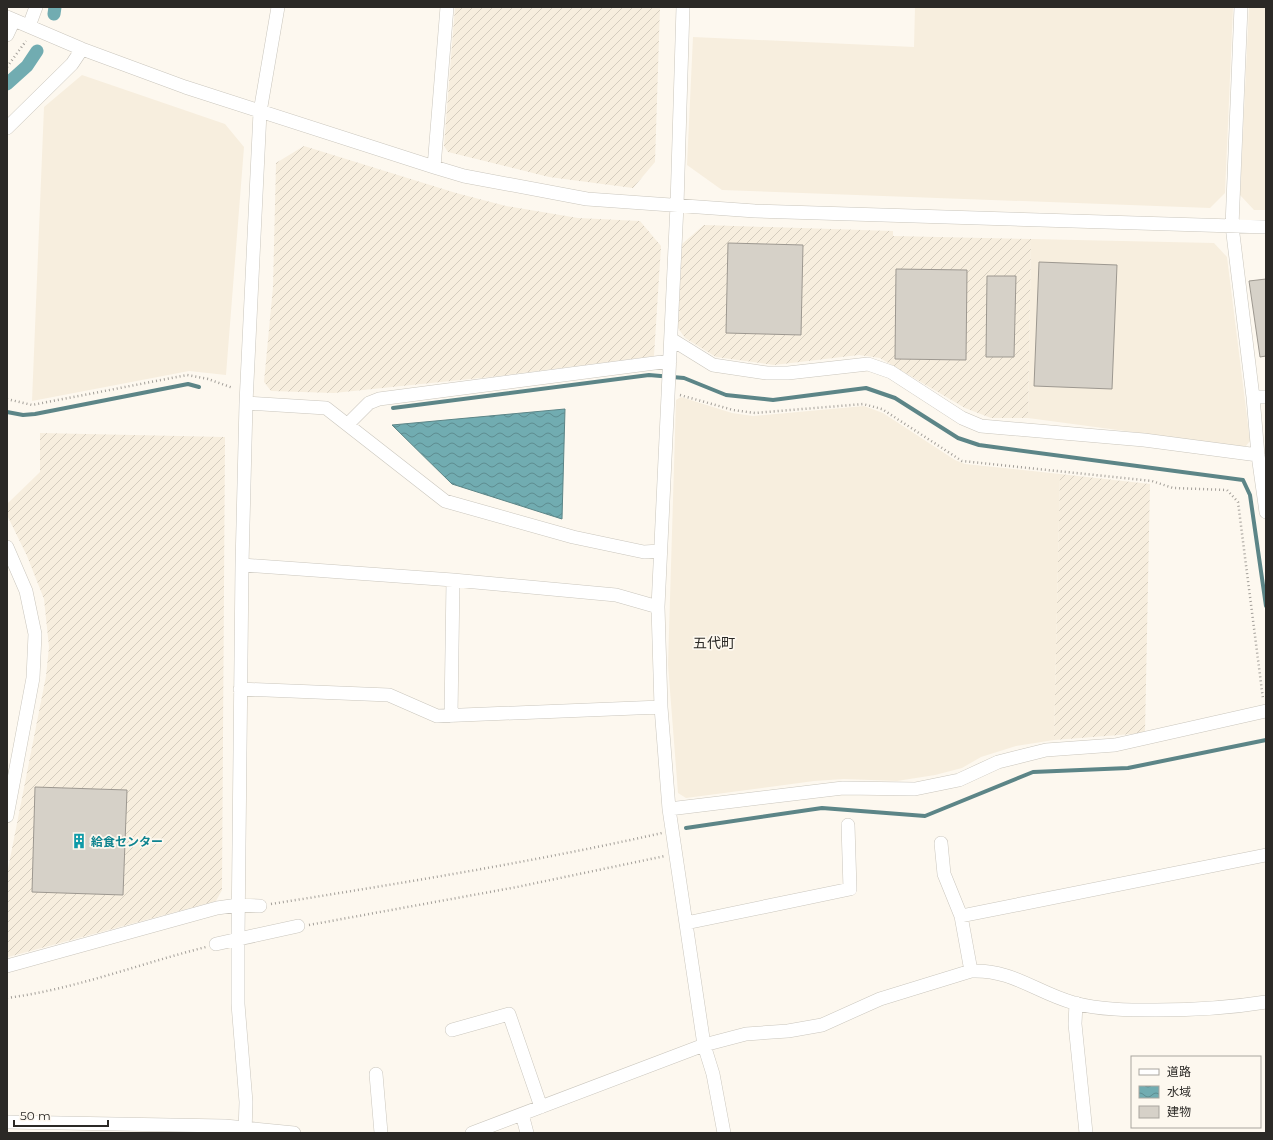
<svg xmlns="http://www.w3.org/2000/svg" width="1273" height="1140" viewBox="0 0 1273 1140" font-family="Montserrat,'Noto Sans JP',sans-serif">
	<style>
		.built { fill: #f7eede }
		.industrial { fill: url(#industrial-furrows) }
		.water { fill: url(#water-waves); stroke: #5c8587 }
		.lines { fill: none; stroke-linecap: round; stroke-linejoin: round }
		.stream { stroke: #5c8587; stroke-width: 4 }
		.canal { stroke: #71acb1; stroke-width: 13 }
		.building { fill: #d6d1c8; stroke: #9d9890 }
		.minor-casing { stroke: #cac6bd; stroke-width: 14 }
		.path { stroke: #a39f99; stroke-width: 2.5; stroke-dasharray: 1 3; stroke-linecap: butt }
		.minor { stroke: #fff; stroke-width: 13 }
		.labels { text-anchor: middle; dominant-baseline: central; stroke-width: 3.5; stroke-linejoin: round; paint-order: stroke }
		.culture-label { font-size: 12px; font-weight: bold; fill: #0d838f; stroke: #fdf8ef; text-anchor: start }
		.quarter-label { font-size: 14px; fill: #2b2926; stroke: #fdf8ef }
	</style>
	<defs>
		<pattern id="industrial-furrows" width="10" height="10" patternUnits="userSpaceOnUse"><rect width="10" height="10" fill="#f7eede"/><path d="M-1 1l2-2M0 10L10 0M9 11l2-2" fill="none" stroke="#d4ccbe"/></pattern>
		<pattern id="water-waves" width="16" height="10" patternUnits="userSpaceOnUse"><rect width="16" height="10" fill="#71acb1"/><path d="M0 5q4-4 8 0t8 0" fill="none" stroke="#5d8c90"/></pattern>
	</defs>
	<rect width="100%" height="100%" fill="#fdf8ef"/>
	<!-- built -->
	<path class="built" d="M 915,7 L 1233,7 L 1225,193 L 1210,208 L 722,190 L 687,165 L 693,37 L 914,47 Z
		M 1249,7 L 1266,7 L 1266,210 L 1254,210 L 1240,195 Z
		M 82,75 L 225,124 L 244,147 L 226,375 L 189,371 L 32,401 L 44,107 Z
		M 1031,239 L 1214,243 L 1227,257 L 1250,441 L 1245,447 L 1028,418 Z
		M 681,397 L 732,413 L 753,416 L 864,406 L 883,413 L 955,460 L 965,464 L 1060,474 L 1054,740 L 1016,746 L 981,757 L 962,768 L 935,775 L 897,781 L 844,779 L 814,781 L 686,798 L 678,793 L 668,665 L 676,400 Z"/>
	<!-- industrial -->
	<path class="industrial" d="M 455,7 L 660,7 L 655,162 L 633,188 L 549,177 L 448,152 L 444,146 Z
		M 304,146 L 456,193 L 506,206 L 578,218 L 640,221 L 661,246 L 654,356 L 499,376 L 334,393 L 271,391 L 264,382 L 273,287 L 276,163 Z
		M 704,225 L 893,231 L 893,236 L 1031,239 L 1028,418 L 991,418 L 965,408 L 880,358 L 859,355 L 774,365 L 716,357 L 685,338 L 678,328 L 682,244 Z
		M 40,433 L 225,437 L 222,890 L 216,901 L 8,957 L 7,874 L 46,676 L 49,647 L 44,599 L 27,556 L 7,515 L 7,504 L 40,472 Z
		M 1060,474 L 1150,484 L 1145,733 L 1054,740 Z"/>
	<!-- water -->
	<path class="water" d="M 565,409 L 562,519 L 452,484 L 392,425 Z"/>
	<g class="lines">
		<!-- stream -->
		<path class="stream" d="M 393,408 L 649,375 L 684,378 L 726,395 L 773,400 L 866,388 L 895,398 L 958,438 L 979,445 L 1243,480 L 1250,495 L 1266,606
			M 7,412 L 23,415 L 35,414 L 188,384 L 199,387
			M 686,828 L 822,808 L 925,816 L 1033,772 L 1128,768 L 1266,740"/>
		<!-- canal -->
		<path class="canal" d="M 54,14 L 55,7
			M 7,84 L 27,66 L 37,51"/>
	</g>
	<!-- building -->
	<path class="building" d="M 728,243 L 803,245 L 801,335 L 726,333 Z
		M 1039,262 L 1117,265 L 1112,389 L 1034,386 Z
		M 896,269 L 967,270 L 966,360 L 895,359 Z
		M 987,276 L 1016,276 L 1014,357 L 986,357 Z
		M 1266,279 L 1266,356 L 1260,357 L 1249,281 Z
		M 35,787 L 127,790 L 123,895 L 32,892 Z"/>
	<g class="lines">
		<!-- minor casing -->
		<g class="minor-casing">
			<path id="minor" d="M 683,7 L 677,205 L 658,607 L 661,707 L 669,809 L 704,1045 L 713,1074 L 724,1133
				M 1241,7 L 1232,226 L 1253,397 L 1258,455 L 1266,512
				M 7,17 L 82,49 L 185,87 L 434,167 L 464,176 L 587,199 L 755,211 L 1266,227
				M 29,26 L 36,7
				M 7,35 L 14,20
				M 7,128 L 72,64 L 82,49
				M 434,167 L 447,7
				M 671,339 L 713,365 L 767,373 L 788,373 L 868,364 L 891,372 L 962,418 L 981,426 L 1144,440 L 1258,455
				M 1253,397 L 1266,397
				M 246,403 L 326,408 L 445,501 L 573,537 L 644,552 L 660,551
				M 348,424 L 369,403 L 379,399 L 670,361
				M 7,547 L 26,591 L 35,634 L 33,678 L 7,816
				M 242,565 L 453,580 L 616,595 L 658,607
				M 240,689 L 389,695 L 437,716 L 661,707
				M 451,716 L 453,580
				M 669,809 L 843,788 L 915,789 L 959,780 L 998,762 L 1046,750 L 1115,745 L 1266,711
				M 941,843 L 944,874 L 961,916
				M 686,923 L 850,889 L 848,825
				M 216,944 L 298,926
				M 7,966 L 217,908 L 238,905 L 260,906
				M 971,971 L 961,916 L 1266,855
				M 1076,1003 L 1075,1024 L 1086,1133
				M 452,1030 L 509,1014 L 541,1107
				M 376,1074 L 381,1133
				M 522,1114 L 527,1133
				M 7,1122 L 225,1126 L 294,1133
				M 245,1133 L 246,1102 L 238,1004 L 238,938 L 242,565 L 246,403 L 260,112 L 278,7
				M 472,1133 L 704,1045 L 746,1034 L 788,1031 L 822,1025 L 880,999 L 971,971 C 1012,969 1037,993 1074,1003 C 1100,1010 1130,1010 1156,1010 C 1193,1010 1229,1008 1266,1002"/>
		</g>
		<!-- path -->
		<path class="path" d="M 7,67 L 26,41
			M 680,395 L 733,410 L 755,413 L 863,404 L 882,409 L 962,461 L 1152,481 L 1173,488 L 1227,490 L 1238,502 L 1263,699
			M 7,399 L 32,405 L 187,375 L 208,379 L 233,388
			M 271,904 C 402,883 533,862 662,833
			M 309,925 L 517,887 L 665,856
			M 7,998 C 75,989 139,964 206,947"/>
		<!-- minor -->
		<use href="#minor" class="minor"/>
	</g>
	<!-- icons -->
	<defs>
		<g id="building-bare" transform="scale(1.2)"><path d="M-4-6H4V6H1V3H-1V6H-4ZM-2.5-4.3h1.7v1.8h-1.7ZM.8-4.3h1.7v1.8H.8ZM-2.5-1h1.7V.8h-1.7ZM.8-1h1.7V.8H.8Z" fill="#0f9aa8" stroke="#fdf8ef" stroke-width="2.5" paint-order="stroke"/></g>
	</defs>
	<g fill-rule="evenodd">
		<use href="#building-bare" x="79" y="841"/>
	</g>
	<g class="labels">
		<!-- culture labels -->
		<g class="culture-label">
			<text x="91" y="841">給食センター</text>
		</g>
		<!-- quarter labels -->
		<g class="quarter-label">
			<text x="714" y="643">五代町</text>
		</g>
	</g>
	<!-- border -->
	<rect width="1273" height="1140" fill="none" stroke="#2b2926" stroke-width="16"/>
	<!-- legend -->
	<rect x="1131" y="1056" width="130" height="72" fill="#fdf8ef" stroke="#a9a59f"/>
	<rect x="1139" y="1069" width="20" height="6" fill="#ffffff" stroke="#a9a59f"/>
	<text x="1167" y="1076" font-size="12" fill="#2b2926">道路</text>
	<rect x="1139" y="1086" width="20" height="12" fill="url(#water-waves)" stroke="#a9a59f"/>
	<text x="1167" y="1096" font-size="12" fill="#2b2926">水域</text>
	<rect x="1139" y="1106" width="20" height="12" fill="#d6d1c8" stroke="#a9a59f"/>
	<text x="1167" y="1116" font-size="12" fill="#2b2926">建物</text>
	<!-- scale -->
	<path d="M14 1120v6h94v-6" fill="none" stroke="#2b2926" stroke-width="2"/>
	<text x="20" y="1120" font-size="12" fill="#2b2926" stroke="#fdf8ef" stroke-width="3" paint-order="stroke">50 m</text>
</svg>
